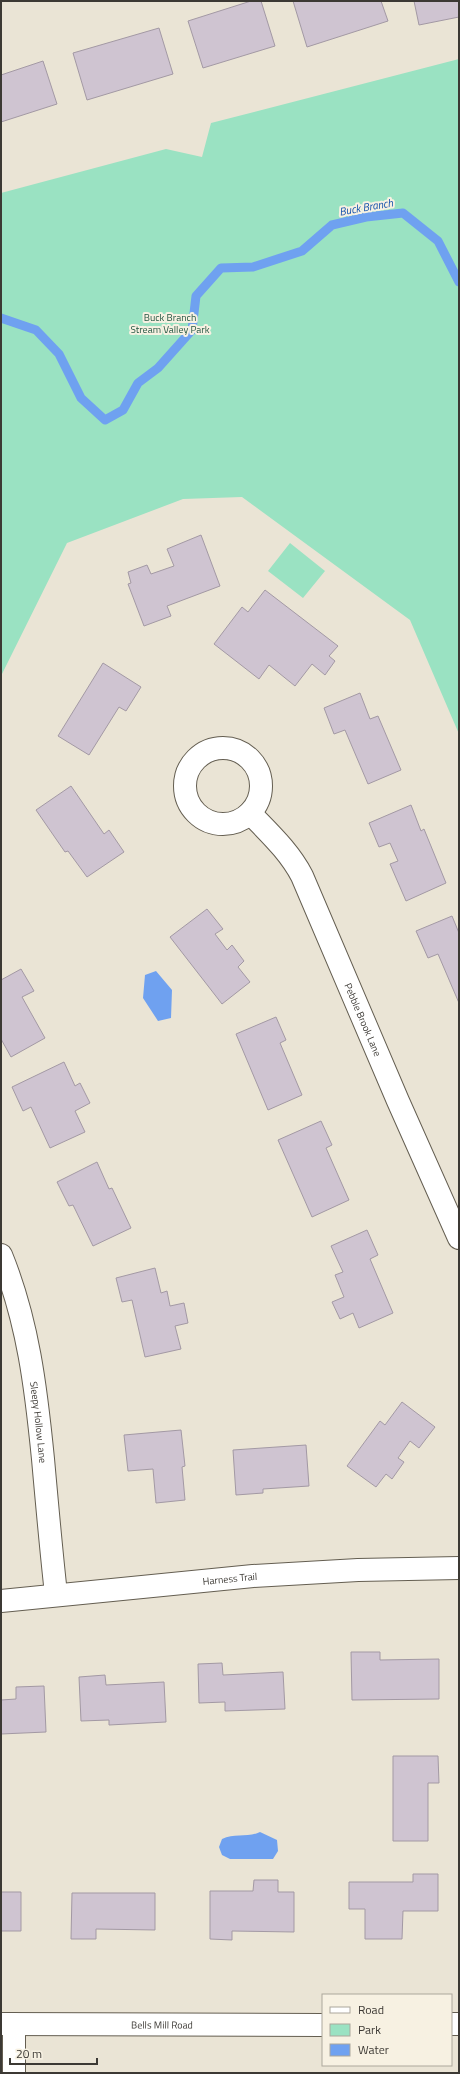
<svg xmlns="http://www.w3.org/2000/svg" width="460" height="2074" viewBox="0 0 460 2074" font-family="'Titillium Web',sans-serif">
	<style>
		.green { fill: #9ae2c2 }
		.water { fill: #6fa1f0 }
		.lines { fill: none; stroke-linecap: round; stroke-linejoin: round }
		.stream { stroke: #6fa1f0; stroke-width: 9 }
		.building { fill: #cfc4d1; stroke: #a399a4 }
		.minor-casing { stroke: #645e51; stroke-width: 24 }
		.tertiary-casing { stroke: #645e51; stroke-width: 24 }
		.minor { stroke: #fff; stroke-width: 22 }
		.tertiary { stroke: #fff; stroke-width: 22 }
		.labels { text-anchor: middle; dominant-baseline: central; stroke-width: 4; stroke-linejoin: round; paint-order: stroke }
		.park-label { font-size: 10px; fill: #265743; stroke: #f7f1e2 }
		.street-label { font-size: 10px; fill: #3c3934; stroke: #f7f1e2 }
		.water-label { font-size: 11px; font-style: italic; fill: #1150ab; stroke: #f7f1e2 }
	</style>
	<rect width="100%" height="100%" fill="#eae4d5"/>
	<!-- green -->
	<path class="green" d="M 459,59 L 459,734 L 410,620 L 242,497 L 183,499 L 67,543 L 1,676 L 1,193 L 166,149 L 202,157 L 211,123 Z
		M 290,543 L 325,571 L 303,598 L 268,571 Z"/>
	<!-- water -->
	<path class="water" d="M 156,971 L 172,990 L 171,1018 L 158,1021 L 143,998 L 145,975 Z
		M 260,1832 L 277,1840 L 278,1851 L 273,1859 L 230,1859 L 222,1855 L 219,1847 L 222,1839 C 235,1833 248,1838 260,1832 Z"/>
	<g class="lines">
		<!-- stream -->
		<path class="stream" d="M 1,318 L 36,330 L 59,354 L 81,398 L 105,420 L 123,410 L 138,383 L 158,368 L 192,330 L 196,296 L 221,268 L 253,267 L 302,251 L 332,225 L 366,217 L 403,213 L 438,241 L 459,282"/>
	</g>
	<!-- building -->
	<path class="building" d="M 251,1 L 261,1 L 275,46 L 203,68 L 188,21 Z
		M 293,1 L 381,1 L 388,21 L 307,47 Z
		M 414,1 L 459,1 L 459,17 L 419,25 Z
		M 159,28 L 173,74 L 87,100 L 73,53 Z
		M 43,61 L 57,104 L 1,122 L 1,75 Z
		M 201,535 L 220,586 L 167,606 L 171,616 L 144,626 L 128,584 L 131,583 L 128,572 L 147,565 L 151,574 L 174,566 L 167,549 Z
		M 265,590 L 338,646 L 329,656 L 335,661 L 325,675 L 312,664 L 295,686 L 269,665 L 259,679 L 214,644 L 242,607 L 248,612 Z
		M 103,663 L 141,687 L 126,711 L 119,707 L 89,755 L 58,736 Z
		M 360,693 L 370,719 L 378,716 L 401,770 L 368,784 L 345,730 L 334,734 L 324,708 Z
		M 71,786 L 104,834 L 109,830 L 124,852 L 87,877 L 68,851 L 65,852 L 36,810 Z
		M 411,805 L 421,831 L 424,829 L 446,883 L 406,901 L 390,864 L 398,861 L 390,843 L 379,847 L 369,823 Z
		M 207,909 L 223,929 L 215,934 L 227,950 L 232,945 L 244,961 L 238,967 L 250,982 L 222,1004 L 170,937 Z
		M 452,916 L 459,933 L 459,1003 L 438,954 L 428,958 L 416,931 Z
		M 21,969 L 34,991 L 22,997 L 45,1038 L 11,1057 L 1,1039 L 1,980 Z
		M 276,1017 L 286,1040 L 280,1043 L 302,1095 L 268,1110 L 236,1034 Z
		M 64,1062 L 75,1086 L 80,1083 L 90,1103 L 75,1111 L 85,1132 L 50,1148 L 31,1107 L 23,1111 L 12,1087 Z
		M 321,1121 L 332,1145 L 326,1148 L 349,1200 L 312,1217 L 278,1140 Z
		M 97,1162 L 109,1189 L 112,1188 L 131,1228 L 93,1246 L 73,1205 L 69,1206 L 57,1182 Z
		M 367,1230 L 378,1255 L 370,1259 L 393,1313 L 359,1328 L 353,1313 L 340,1319 L 332,1302 L 344,1297 L 335,1275 L 343,1272 L 331,1246 Z
		M 155,1268 L 161,1293 L 167,1291 L 170,1306 L 184,1303 L 188,1323 L 175,1326 L 181,1349 L 145,1357 L 132,1300 L 122,1302 L 116,1278 Z
		M 402,1402 L 435,1427 L 419,1448 L 410,1441 L 398,1458 L 404,1462 L 392,1479 L 386,1474 L 376,1487 L 347,1466 L 380,1421 L 385,1425 Z
		M 181,1430 L 185,1466 L 182,1467 L 185,1500 L 156,1503 L 153,1469 L 128,1471 L 124,1435 Z
		M 306,1445 L 309,1486 L 263,1489 L 263,1493 L 236,1495 L 233,1450 Z
		M 351,1652 L 380,1652 L 380,1660 L 439,1659 L 439,1699 L 352,1700 Z
		M 222,1663 L 223,1675 L 283,1672 L 285,1709 L 225,1711 L 225,1702 L 199,1703 L 198,1664 Z
		M 105,1675 L 106,1685 L 164,1682 L 166,1722 L 109,1725 L 109,1720 L 81,1721 L 79,1677 Z
		M 44,1686 L 46,1732 L 1,1734 L 1,1700 L 16,1699 L 16,1687 Z
		M 393,1756 L 438,1756 L 439,1783 L 428,1783 L 428,1841 L 393,1841 Z
		M 413,1874 L 438,1874 L 438,1911 L 403,1911 L 402,1939 L 365,1939 L 365,1909 L 349,1909 L 349,1882 L 413,1882 Z
		M 254,1880 L 278,1880 L 278,1892 L 294,1892 L 294,1932 L 232,1931 L 232,1940 L 210,1939 L 210,1891 L 253,1891 Z
		M 1,1892 L 21,1892 L 21,1931 L 1,1931 Z
		M 72,1893 L 155,1893 L 155,1930 L 96,1929 L 96,1939 L 71,1939 Z"/>
	<g class="lines">
		<!-- minor casing -->
		<g class="minor-casing">
			<g id="minor">
				<circle cx="223" cy="786" r="38"/>
				<path id="s1" d="M 250,813 C 269,833 289,851 302,876 L 398,1101 L 459,1238"/>
				<path id="s2" d="M 1,1255 C 28,1321 36,1388 43,1459 C 47,1504 51,1549 56,1594"/>
				<path id="s3" d="M 1,1601 L 253,1576 L 358,1570 L 459,1568"/>
				<path d="M 14,2073 L 14,2024"/>
			</g>
		</g>
		<!-- tertiary casing -->
		<g class="tertiary-casing">
			<g id="tertiary">
				<path id="s4" d="M 1,2024 L 323,2025"/>
				<path d="M 451,2024 L 459,2024"/>
			</g>
		</g>
		<!-- minor -->
		<use href="#minor" class="minor"/>
		<!-- tertiary -->
		<use href="#tertiary" class="tertiary"/>
	</g>
	<g class="labels">
		<!-- park labels -->
		<g class="park-label">
			<text x="170" y="317">Buck Branch<tspan x="170" dy="12">Stream Valley Park</tspan></text>
		</g>
		<!-- street labels -->
		<g class="street-label">
			<text stroke="none"><textPath href="#s1" startOffset="238">Pebble Brook Lane</textPath></text>
			<text stroke="none"><textPath href="#s2" startOffset="172">Sleepy Hollow Lane</textPath></text>
			<text stroke="none"><textPath href="#s3" startOffset="230">Harness Trail</textPath></text>
			<text stroke="none"><textPath href="#s4" startOffset="161">Bells Mill Road</textPath></text>
		</g>
		<!-- water labels -->
		<g class="water-label">
			<text transform="translate(366 207) rotate(-10)">Buck Branch</text>
		</g>
	</g>
	<!-- border -->
	<rect width="460" height="2074" fill="none" stroke="#3c3934" stroke-width="4"/>
	<!-- legend -->
	<rect x="322" y="1994" width="130" height="72" fill="#f7f1e2" stroke="#aca79c"/>
	<rect x="330" y="2007" width="20" height="6" fill="#ffffff" stroke="#aca79c"/>
	<text x="358" y="2014" font-size="12" fill="#3c3934">Road</text>
	<rect x="330" y="2024" width="20" height="12" fill="#9ae2c2" stroke="#aca79c"/>
	<text x="358" y="2034" font-size="12" fill="#3c3934">Park</text>
	<rect x="330" y="2044" width="20" height="12" fill="#6fa1f0" stroke="#aca79c"/>
	<text x="358" y="2054" font-size="12" fill="#3c3934">Water</text>
	<!-- scale -->
	<path d="M10 2058v6h87v-6" fill="none" stroke="#3c3934" stroke-width="2"/>
	<text x="16" y="2058" font-size="12" fill="#3c3934" stroke="#f7f1e2" stroke-width="3" paint-order="stroke">20 m</text>
</svg>
